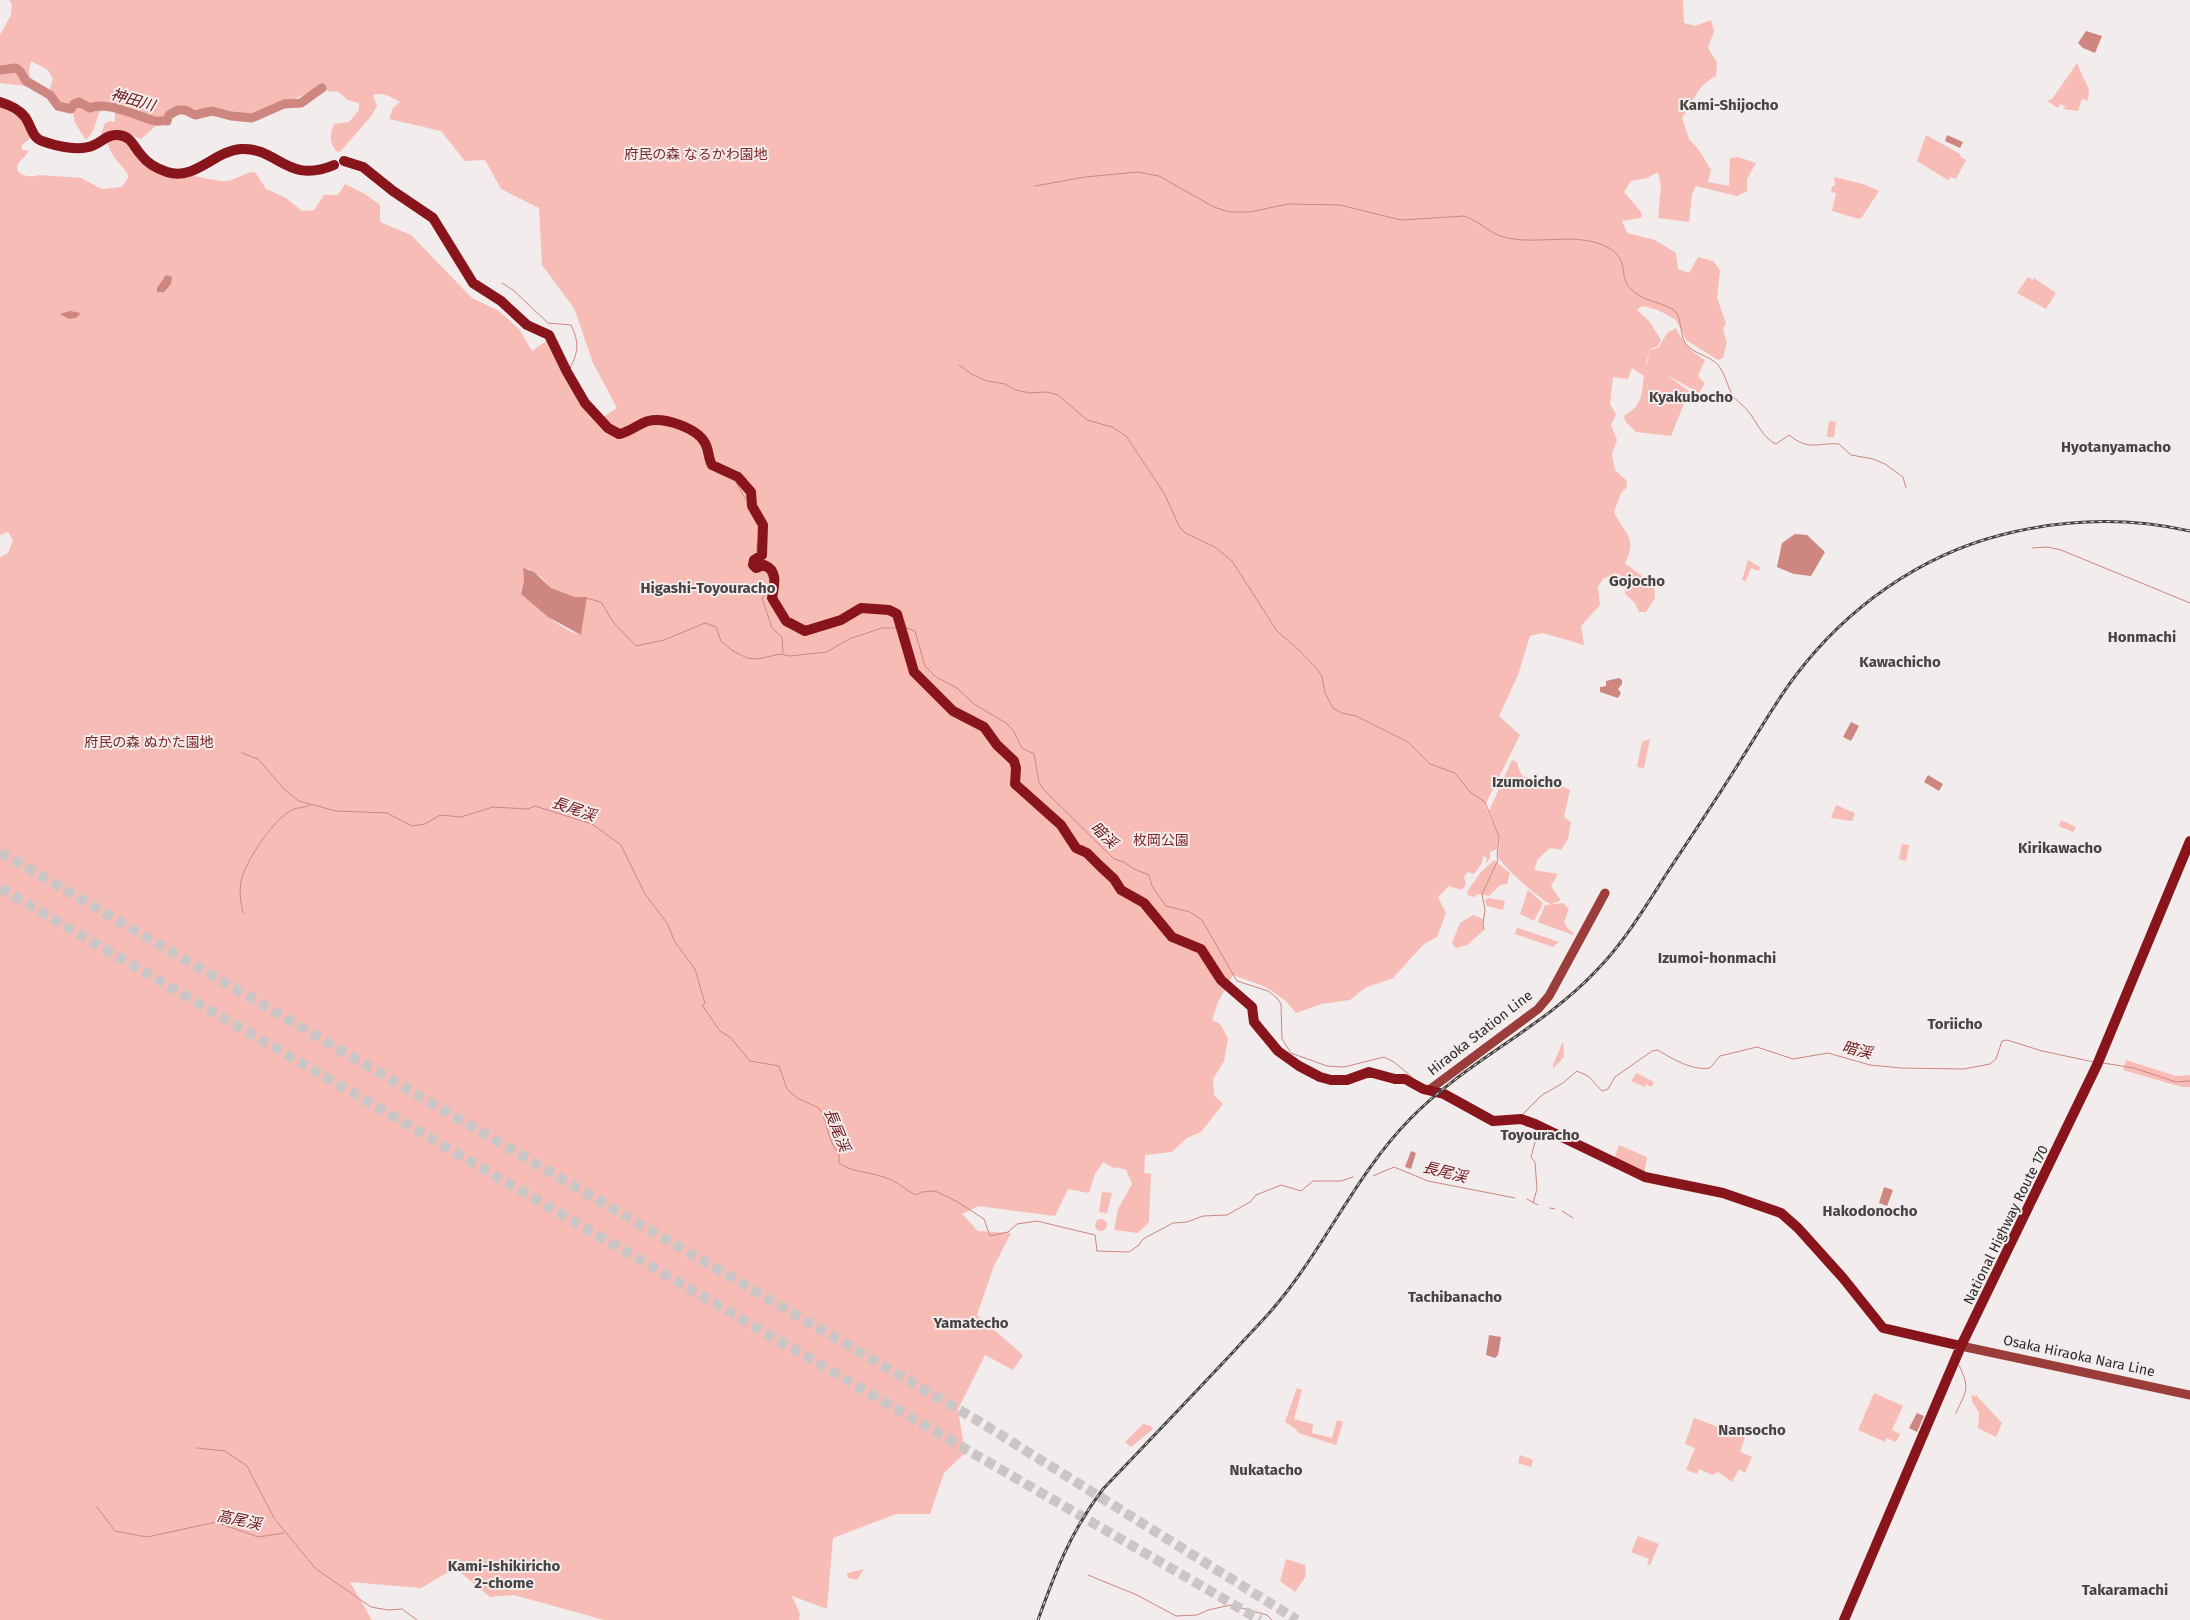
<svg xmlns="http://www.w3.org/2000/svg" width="2190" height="1620" viewBox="0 0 2190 1620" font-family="'Fira Sans','Noto Sans JP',sans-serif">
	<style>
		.green { fill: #f8bcb6; fill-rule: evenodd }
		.water { fill: #cd8680 }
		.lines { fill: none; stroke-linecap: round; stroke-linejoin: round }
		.stream { stroke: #cd8680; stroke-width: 1 }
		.river { stroke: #cd8680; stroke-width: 9 }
		.highway-tunnel { stroke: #cbc6c5; stroke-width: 10; stroke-dasharray: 10 5; stroke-linecap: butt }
		.major { stroke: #9b3d3a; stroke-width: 9 }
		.highway { stroke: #88151c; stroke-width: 10 }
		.rail-casing { stroke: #484544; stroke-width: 3 }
		.rail { stroke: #f2ecec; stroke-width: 1; stroke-dasharray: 4; stroke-linecap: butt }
		.labels { text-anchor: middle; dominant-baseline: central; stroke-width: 4; stroke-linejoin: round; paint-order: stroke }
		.park-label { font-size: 14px; fill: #7d2727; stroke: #f2ecec }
		.street-label { font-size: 14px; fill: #2e2c2b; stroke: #f2ecec }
		.water-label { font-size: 15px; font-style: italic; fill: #6c1619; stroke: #f2ecec }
		.neighbourhood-label { font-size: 15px; font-weight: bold; fill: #474342; stroke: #f2ecec }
	</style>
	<rect width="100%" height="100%" fill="#f2ecec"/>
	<!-- green -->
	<path class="green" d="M 9,0 L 1683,0 L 1684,23 L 1695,26 L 1711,20 L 1714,31 L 1708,48 L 1717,62 L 1716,76 C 1698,84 1693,102 1682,118 L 1689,139 L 1699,150 L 1711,170 L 1708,182 L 1729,186 L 1730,158 L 1738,157 L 1756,163 L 1747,179 L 1747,191 L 1737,196 L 1696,186 L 1692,194 L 1689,222 L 1658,218 L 1661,187 L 1658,172 L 1647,178 L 1631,181 L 1624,192 L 1642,213 L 1641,218 L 1622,221 L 1627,233 L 1655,240 L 1676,253 L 1678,269 L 1689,273 L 1698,257 L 1713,261 L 1720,270 L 1717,298 L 1726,323 L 1723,330 L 1727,342 L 1723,358 L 1718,360 L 1686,340 L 1676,320 L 1658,310 L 1642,306 L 1637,310 L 1650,322 L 1661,340 L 1658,346 L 1650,349 L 1646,363 L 1649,364 L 1647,362 L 1650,350 L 1659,347 L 1667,333 L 1676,328 C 1683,343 1690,351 1705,360 L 1698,376 L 1705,383 L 1699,393 L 1665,374 L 1689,391 L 1671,436 L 1636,432 L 1625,421 L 1624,416 C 1643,404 1641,397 1644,376 L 1632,368 L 1628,379 L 1613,377 L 1610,404 L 1616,414 L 1611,425 L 1617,440 L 1612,454 L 1615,470 L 1626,480 L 1627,487 L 1621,493 L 1614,512 C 1625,536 1638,536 1625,563 L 1654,585 L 1655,598 L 1646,612 L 1639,612 L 1635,603 L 1625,594 L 1625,577 L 1615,573 L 1603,579 L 1598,587 L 1600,605 L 1581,626 L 1584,645 L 1543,633 L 1530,636 L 1518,675 L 1499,716 L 1520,735 L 1485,805 L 1499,838 L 1497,849 L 1490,852 L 1490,858 L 1486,864 L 1487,858 L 1483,856 L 1482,863 L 1474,874 L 1468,872 L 1464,877 L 1466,884 L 1462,890 L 1449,886 L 1438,897 L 1446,913 L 1437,937 L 1424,944 L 1393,978 L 1365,988 L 1350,1000 L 1321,1004 L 1296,1013 L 1286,1001 L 1266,987 L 1233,975 L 1218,1002 L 1212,1020 L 1220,1024 L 1228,1038 L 1224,1061 L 1213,1079 L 1214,1095 L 1223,1104 L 1201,1132 L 1187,1138 L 1172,1152 L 1145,1155 L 1144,1173 L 1151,1174 L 1149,1222 L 1138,1233 L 1114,1230 L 1118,1209 L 1132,1184 L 1126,1170 L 1116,1167 L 1115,1169 L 1103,1162 L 1095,1174 L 1089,1193 L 1068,1189 L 1055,1216 L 978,1206 L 962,1214 L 978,1231 L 1011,1233 L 994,1266 L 977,1315 L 1023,1355 L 1013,1370 L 985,1355 L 958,1409 L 965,1453 L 944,1473 L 930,1514 L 896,1514 L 833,1538 L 827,1609 L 792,1596 L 800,1614 L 799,1620 L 604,1620 L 514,1595 L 490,1597 L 455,1568 L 421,1588 L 350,1582 L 372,1620 L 0,1620 L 0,557 L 8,553 L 13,541 L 8,532 L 0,535 L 0,105 L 24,120 L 31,138 L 22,145 L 22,150 L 29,151 C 26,156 20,160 18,164 C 13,176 32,178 39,175 L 81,178 L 102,189 L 122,187 L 129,176 C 121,163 110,157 107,140 L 124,139 C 130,146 135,154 142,160 C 150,167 216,182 227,181 C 238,179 244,172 255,172 L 266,189 L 286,198 L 302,211 L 314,210 L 324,195 L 338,195 L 345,184 L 365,194 L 380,205 L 380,222 L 411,235 L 472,298 L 499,311 L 519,329 L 532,351 L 548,340 L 597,421 L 617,408 L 593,363 L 574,308 L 542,265 L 539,208 L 501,189 L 485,160 L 465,161 L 441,131 L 389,119 L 393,108 L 400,102 C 391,97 384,92 373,95 L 377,106 L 372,115 L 340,152 L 336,151 C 329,140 330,135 334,124 L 349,122 L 359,110 L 359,103 L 348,100 L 337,91 L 330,92 L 321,87 L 252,118 L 226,114 L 216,110 L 175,109 L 141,139 L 122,131 L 101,134 L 105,123 L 110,121 L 115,122 L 115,112 L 122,109 L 110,106 L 99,113 L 93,131 L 86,140 L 75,123 L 73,113 L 54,99 L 50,89 L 53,79 L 48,70 L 31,61 L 29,71 L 31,82 L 26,86 L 0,83 L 0,35 L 11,15 L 12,5 ZM 528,569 L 541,577 L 551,588 L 575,597 L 587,597 L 581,635 C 557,628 539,609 521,592 L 524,580 L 523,570 Z
		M 2077,63 L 2089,90 L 2088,101 L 2082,99 L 2078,111 L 2064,109 L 2065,106 L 2060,104 L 2058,108 L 2047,101 L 2052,99 Z
		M 1926,135 L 1960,154 L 1961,157 L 1966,160 L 1956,179 L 1951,177 L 1948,180 L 1917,161 Z
		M 1834,177 L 1863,184 L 1879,191 L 1862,217 L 1859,219 L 1832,211 L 1836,193 L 1831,192 L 1832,186 L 1835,186 Z
		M 2028,277 L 2033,280 L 2034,278 L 2056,293 L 2046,309 L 2017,293 Z
		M 1829,421 L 1836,422 L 1834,437 L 1827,437 Z
		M 1748,560 L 1760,567 L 1759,571 L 1751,568 L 1746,581 L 1742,580 Z
		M 1650,739 L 1644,768 L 1637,767 L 1642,742 Z
		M 1512,760 L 1517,762 C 1523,786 1525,770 1537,785 L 1551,788 L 1560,785 L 1570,790 L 1564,817 L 1571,822 L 1568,839 L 1561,850 L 1550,848 L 1538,859 L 1534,870 L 1558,874 L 1551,886 L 1560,899 L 1560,901 L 1551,904 C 1541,901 1501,865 1498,856 L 1500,839 L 1489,811 Z
		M 1836,805 L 1855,813 L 1852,821 L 1831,818 Z
		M 2061,820 L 2076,827 L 2073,832 L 2059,826 Z
		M 1902,844 L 1909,845 L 1906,861 L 1899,859 Z
		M 1494,860 L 1510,873 L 1507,884 L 1500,885 L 1489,896 L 1478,894 L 1474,897 L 1468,895 L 1467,892 L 1481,872 Z
		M 1528,890 L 1543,903 L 1534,921 L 1520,914 Z
		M 1488,898 L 1505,901 L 1503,910 L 1487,906 L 1485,901 Z
		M 1563,903 L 1569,909 L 1564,922 L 1568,929 L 1574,933 L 1573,935 L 1538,922 L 1545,905 Z
		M 1473,915 L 1483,919 L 1483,931 L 1467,945 L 1456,948 L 1452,943 L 1460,923 Z
		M 1517,928 L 1518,928 L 1559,942 L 1553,947 L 1515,934 Z
		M 1563,1041 L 1564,1057 L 1553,1069 L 1553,1065 Z
		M 2126,1060 L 2176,1076 L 2190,1075 L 2190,1087 L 2182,1087 L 2123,1070 Z
		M 1637,1073 L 1654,1082 L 1651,1087 L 1646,1084 L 1645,1087 L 1631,1081 Z
		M 1619,1145 L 1647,1157 L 1644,1174 L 1614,1159 Z
		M 1102,1192 L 1112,1193 L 1107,1213 L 1099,1212 Z
		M1095 1225a6 6 0 1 1 12 0a6 6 0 1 1-12 0Z
		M 1297,1388 L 1302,1390 L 1294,1419 L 1313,1424 L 1312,1433 L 1332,1438 L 1337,1420 L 1343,1422 L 1336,1445 L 1298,1433 L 1296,1429 L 1285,1422 Z
		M 1874,1393 L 1903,1406 L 1892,1430 L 1900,1434 L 1896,1442 L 1886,1438 L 1885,1442 L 1858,1430 Z
		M 1972,1394 L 1975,1397 L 1976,1395 L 2002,1423 L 1996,1437 L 1978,1428 L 1979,1413 L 1972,1401 Z
		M 1694,1418 L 1745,1437 L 1740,1452 L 1752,1457 L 1745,1473 L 1739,1469 L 1732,1482 L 1718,1472 L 1712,1475 L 1699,1469 L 1697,1474 L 1686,1470 L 1695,1448 L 1685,1444 Z
		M 1143,1424 L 1151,1426 L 1153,1429 L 1131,1447 L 1125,1442 Z
		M 1520,1455 L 1533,1460 L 1531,1467 L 1518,1463 Z
		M 1638,1536 L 1659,1544 L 1650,1565 L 1647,1564 L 1649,1559 L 1631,1552 Z
		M 1286,1559 L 1305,1565 L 1306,1576 L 1295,1592 L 1280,1581 Z
		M 864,1569 L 857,1580 L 848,1578 L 847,1573 Z"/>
	<!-- water -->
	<path class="water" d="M 2086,31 L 2102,36 L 2095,53 L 2083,48 L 2078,43 Z
		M 1947,135 L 1963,142 L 1960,148 L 1945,141 Z
		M 166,275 L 172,277 L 171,284 L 164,292 L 157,292 L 157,288 Z
		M 70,311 L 81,313 L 76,318 L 69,319 L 60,314 Z
		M 1795,534 L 1807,535 L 1825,552 L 1811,576 L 1794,574 L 1777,567 L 1782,543 Z
		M 523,568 L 534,572 L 551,588 L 575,597 L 587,597 L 581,635 L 548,617 L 521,594 L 524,580 Z
		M 1619,678 L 1622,680 L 1622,684 L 1618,689 L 1621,693 L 1618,698 L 1600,692 L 1600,687 L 1606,686 L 1606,681 Z
		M 1851,722 L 1859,726 L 1851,741 L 1843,737 Z
		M 1928,775 L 1943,784 L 1939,791 L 1924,782 Z
		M 1411,1151 L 1416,1153 L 1411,1169 L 1405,1167 Z
		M 1884,1187 L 1893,1190 L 1887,1206 L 1879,1203 Z
		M 1489,1335 L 1501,1337 L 1498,1355 L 1495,1358 L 1486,1355 Z
		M 1917,1413 L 1924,1416 L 1917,1432 L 1909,1428 Z"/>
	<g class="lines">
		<!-- stream -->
		<path class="stream" d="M 1035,186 L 1085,177 L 1138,172 L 1159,176 L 1214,207 L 1229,212 L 1250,212 L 1288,204 L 1340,205 L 1401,220 L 1464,216 C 1480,221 1490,235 1508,238 C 1540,245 1578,231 1609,248 C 1630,260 1618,277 1631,289 C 1642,301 1658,301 1672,309 C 1683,315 1679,333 1685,343 C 1694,355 1710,355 1719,366 C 1725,374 1727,385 1732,394 C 1735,400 1742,404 1747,410 C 1757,421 1762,438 1776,444 L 1789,435 C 1810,452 1818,442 1839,444 L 1851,455 L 1873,459 L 1885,464 L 1903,477 L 1906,488
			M 502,283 L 513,290 L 548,323 L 571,325 C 579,342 579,351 570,368
			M 959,365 L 973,375 L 987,381 L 1005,384 L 1016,390 L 1030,393 L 1047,392 L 1058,395 L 1087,420 L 1112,427 L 1126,436 L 1164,493 L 1179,526 L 1185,533 L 1215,547 L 1232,561 L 1277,631 L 1299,650 L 1317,669 L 1322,677 L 1325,693 L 1333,708 L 1342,713 L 1356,716 L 1408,742 L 1430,764 L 1455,773 L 1471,793 L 1485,802 L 1499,837 L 1497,856 L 1498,860 L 1482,894 L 1485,910 L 1483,924 L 1484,930
			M 736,482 L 746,500
			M 2032,548 L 2048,547 L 2061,550 L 2190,603
			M 757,554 L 757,543
			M 768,574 L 770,582
			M 769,589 L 762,598 L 772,628 L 782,637 L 783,653
			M 586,598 L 601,602 L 613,622 L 636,646 L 664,640 L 705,623 L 716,627 L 721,641 L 733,651 L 747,658 L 758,659 L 780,654 L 790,656 L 827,652 L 849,639 L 882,628 L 897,628
			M 906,628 L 915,631 L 925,666 L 936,677 L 957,688 L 974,704 L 1006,723 L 1013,730 L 1022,748 L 1034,754 L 1039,782 L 1043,789 L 1114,859 L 1124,862 L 1134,869 L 1149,875 L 1152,886 L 1166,906 L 1190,912 L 1202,920 L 1237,981 L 1268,991 L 1277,998 L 1281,1004 L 1282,1039 L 1291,1053 L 1327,1066 L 1344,1067 L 1384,1057 L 1394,1062 L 1412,1077
			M 242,753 L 258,759 L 285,790 L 299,801 L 336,811 L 387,813 L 412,826 L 425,824 L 440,815 L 461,817 L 493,807 L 528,809 L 535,806 L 592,824 L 621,845 L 645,894 L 667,923 L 675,942 L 695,969 L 705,1003 L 702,1005 L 720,1031 L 730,1037 L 750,1061 L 779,1066 L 787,1089 L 797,1098 L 819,1108 C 829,1123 827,1142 839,1153 L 839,1163 C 852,1173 874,1172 889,1179 C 900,1183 906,1191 916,1195 L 922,1192 L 935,1191 L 956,1201 L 984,1219 L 990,1236 L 1008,1232 L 1017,1224 L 1037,1221 L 1095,1235 L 1097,1251 L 1129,1252 L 1139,1245 L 1143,1239 L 1173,1223 L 1187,1222 L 1203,1216 L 1227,1215 L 1250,1202 L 1256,1195 L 1281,1185 L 1301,1191 L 1313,1181 L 1341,1181 L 1353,1177
			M 243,913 C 241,903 239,893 241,882 C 244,863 274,818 292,810 C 298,807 305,808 311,805
			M 2103,1063 L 2134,1068 L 2176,1082 L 2190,1081
			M 1523,1114 L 1542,1095 L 1563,1083 L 1577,1071 L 1588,1076 L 1602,1091 L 1608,1089 L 1615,1077 L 1652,1051 L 1658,1050 C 1672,1059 1693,1071 1710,1068 L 1720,1056 L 1757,1047 L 1793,1059 L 1828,1053 L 1870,1065 L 1901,1068 L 1964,1069 L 1990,1064 L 1996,1059 L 2002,1041 L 2007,1040 L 2042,1051 L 2094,1062
			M 1373,1176 L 1394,1167 L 1428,1181 L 1515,1198
			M 1527,1199 L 1538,1205
			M 1533,1203 L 1537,1189 L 1535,1162 L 1531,1157 L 1538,1131
			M 1550,1208 L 1555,1209
			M 1562,1211 L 1573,1218
			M 1956,1413 C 1967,1389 1970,1389 1959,1365
			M 197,1448 L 225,1451 L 247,1466 L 274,1518 L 315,1568 L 371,1607 L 388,1610 L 402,1609 L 417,1620
			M 97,1507 L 115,1531 L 147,1537 L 216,1522 L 258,1537 L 284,1533
			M 1088,1575 L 1137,1595 L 1176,1616 L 1197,1615 L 1208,1610 L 1231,1605 L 1267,1615 L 1272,1620"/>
		<!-- river -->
		<path class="river" d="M 0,70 L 16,68 L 20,71 L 26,81 L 50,95 L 58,106 L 71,109 L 74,104 L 79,102 L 90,108 C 105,100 139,117 155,121 C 159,122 163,120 167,121 L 169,115 L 178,110 L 185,110 L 195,115 L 212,111 L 231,116 L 252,118 L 284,104 L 301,103 L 322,88"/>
		<!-- highway-tunnel -->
		<path class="highway-tunnel" d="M 0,852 L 980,1422 L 1297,1620
			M 0,888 L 1260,1620"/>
		<!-- major -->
		<path class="major" d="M 1429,1090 L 1538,1009 L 1549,996 L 1605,893
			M 1961,1346 L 2190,1395"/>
		<!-- highway -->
		<path class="highway" d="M 0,102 C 10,105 19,109 25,117 C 31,125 32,138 42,141 C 56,146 80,152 94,145 C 102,142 107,134 118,135 C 132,136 133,147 142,156 C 148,164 158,169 167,172 C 195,181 214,151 241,149 C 278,147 287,185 334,165
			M 344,161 L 363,167 L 393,191 L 433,218 L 473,283 L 501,301 L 527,325 L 549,335 L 567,372 L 585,403 L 608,428 L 619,434 C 630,432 638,424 648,421 C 665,417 697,428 705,443 C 709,450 708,458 712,465 L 738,477 L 751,492 L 752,506 L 763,525 L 762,555 L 754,560 L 753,565 L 756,568 L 764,565 C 779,571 774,586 772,598 L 786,621 L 805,631 L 841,620 L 861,608 L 889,610 L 897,614 L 914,672 L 953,711 L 984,727 L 997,745 L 1014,761 L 1016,768 L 1015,784 L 1061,825 L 1076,848 L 1087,853 L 1100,866 L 1114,879 L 1121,890 L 1144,903 L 1172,937 L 1201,949 L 1221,980 L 1252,1007 L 1254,1022 L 1278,1051 L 1299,1066 L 1320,1077 L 1331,1080 L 1347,1080 L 1369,1072 L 1395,1079 L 1405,1079 L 1423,1089 L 1444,1094 L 1493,1121 L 1521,1119 L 1535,1124 L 1645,1177 L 1723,1193 L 1781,1213 L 1798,1228 L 1843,1278 L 1883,1328 L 1961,1346
			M 1844,1620 L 1961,1346 L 2097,1065 L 2190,841"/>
		<!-- rail casing -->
		<g class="rail-casing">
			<path id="rail" d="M 1038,1620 C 1056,1570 1071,1531 1103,1489 C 1147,1443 1191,1397 1235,1350 C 1248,1335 1263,1321 1276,1305 C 1325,1247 1356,1174 1410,1119 C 1465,1062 1541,1029 1595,972 C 1624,943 1645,907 1667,873 C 1692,835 1718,797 1742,758 C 1760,730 1776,701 1796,675 C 1847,608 1919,556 2001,535 C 2063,519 2127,517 2190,531"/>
		</g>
		<!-- rail -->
		<use href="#rail" class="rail"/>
	</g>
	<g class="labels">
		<!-- park labels -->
		<g class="park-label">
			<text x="696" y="154">府民の森 なるかわ園地</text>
			<text x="149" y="742">府民の森 ぬかた園地</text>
			<text x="1161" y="840">枚岡公園</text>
		</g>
		<!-- street labels -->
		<g class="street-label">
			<text transform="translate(1480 1033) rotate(-38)">Hiraoka Station Line</text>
			<text transform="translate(2006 1225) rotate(-64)">National Highway Route 170</text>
			<text transform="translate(2079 1356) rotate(12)">Osaka Hiraoka Nara Line</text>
		</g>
		<!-- water labels -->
		<g class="water-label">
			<text transform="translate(133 100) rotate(16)">神田川</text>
			<text transform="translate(574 809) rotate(19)">長尾渓</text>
			<text transform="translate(1104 835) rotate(44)">暗渓</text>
			<text transform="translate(1857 1050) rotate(14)">暗渓</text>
			<text transform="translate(837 1130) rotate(68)">長尾渓</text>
			<text transform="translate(1445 1172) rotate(14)">長尾渓</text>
			<text transform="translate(239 1520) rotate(12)">高尾渓</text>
		</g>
		<!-- neighbourhood labels -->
		<g class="neighbourhood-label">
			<text x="1729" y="105">Kami-Shijocho</text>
			<text x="1691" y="397">Kyakubocho</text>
			<text x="2116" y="447">Hyotanyamacho</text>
			<text x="1637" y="581">Gojocho</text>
			<text x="708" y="588">Higashi-Toyouracho</text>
			<text x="2142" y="637">Honmachi</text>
			<text x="1900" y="662">Kawachicho</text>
			<text x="1527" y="782">Izumoicho</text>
			<text x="2060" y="848">Kirikawacho</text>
			<text x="1717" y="958">Izumoi-honmachi</text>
			<text x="1955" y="1024">Toriicho</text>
			<text x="1540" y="1135">Toyouracho</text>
			<text x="1870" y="1211">Hakodonocho</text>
			<text x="1455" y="1297">Tachibanacho</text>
			<text x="971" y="1323">Yamatecho</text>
			<text x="1752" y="1430">Nansocho</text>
			<text x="1266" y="1470">Nukatacho</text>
			<text x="504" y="1566">Kami-Ishikiricho<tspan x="504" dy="17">2-chome</tspan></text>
			<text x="2125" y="1590">Takaramachi</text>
		</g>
	</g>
</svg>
